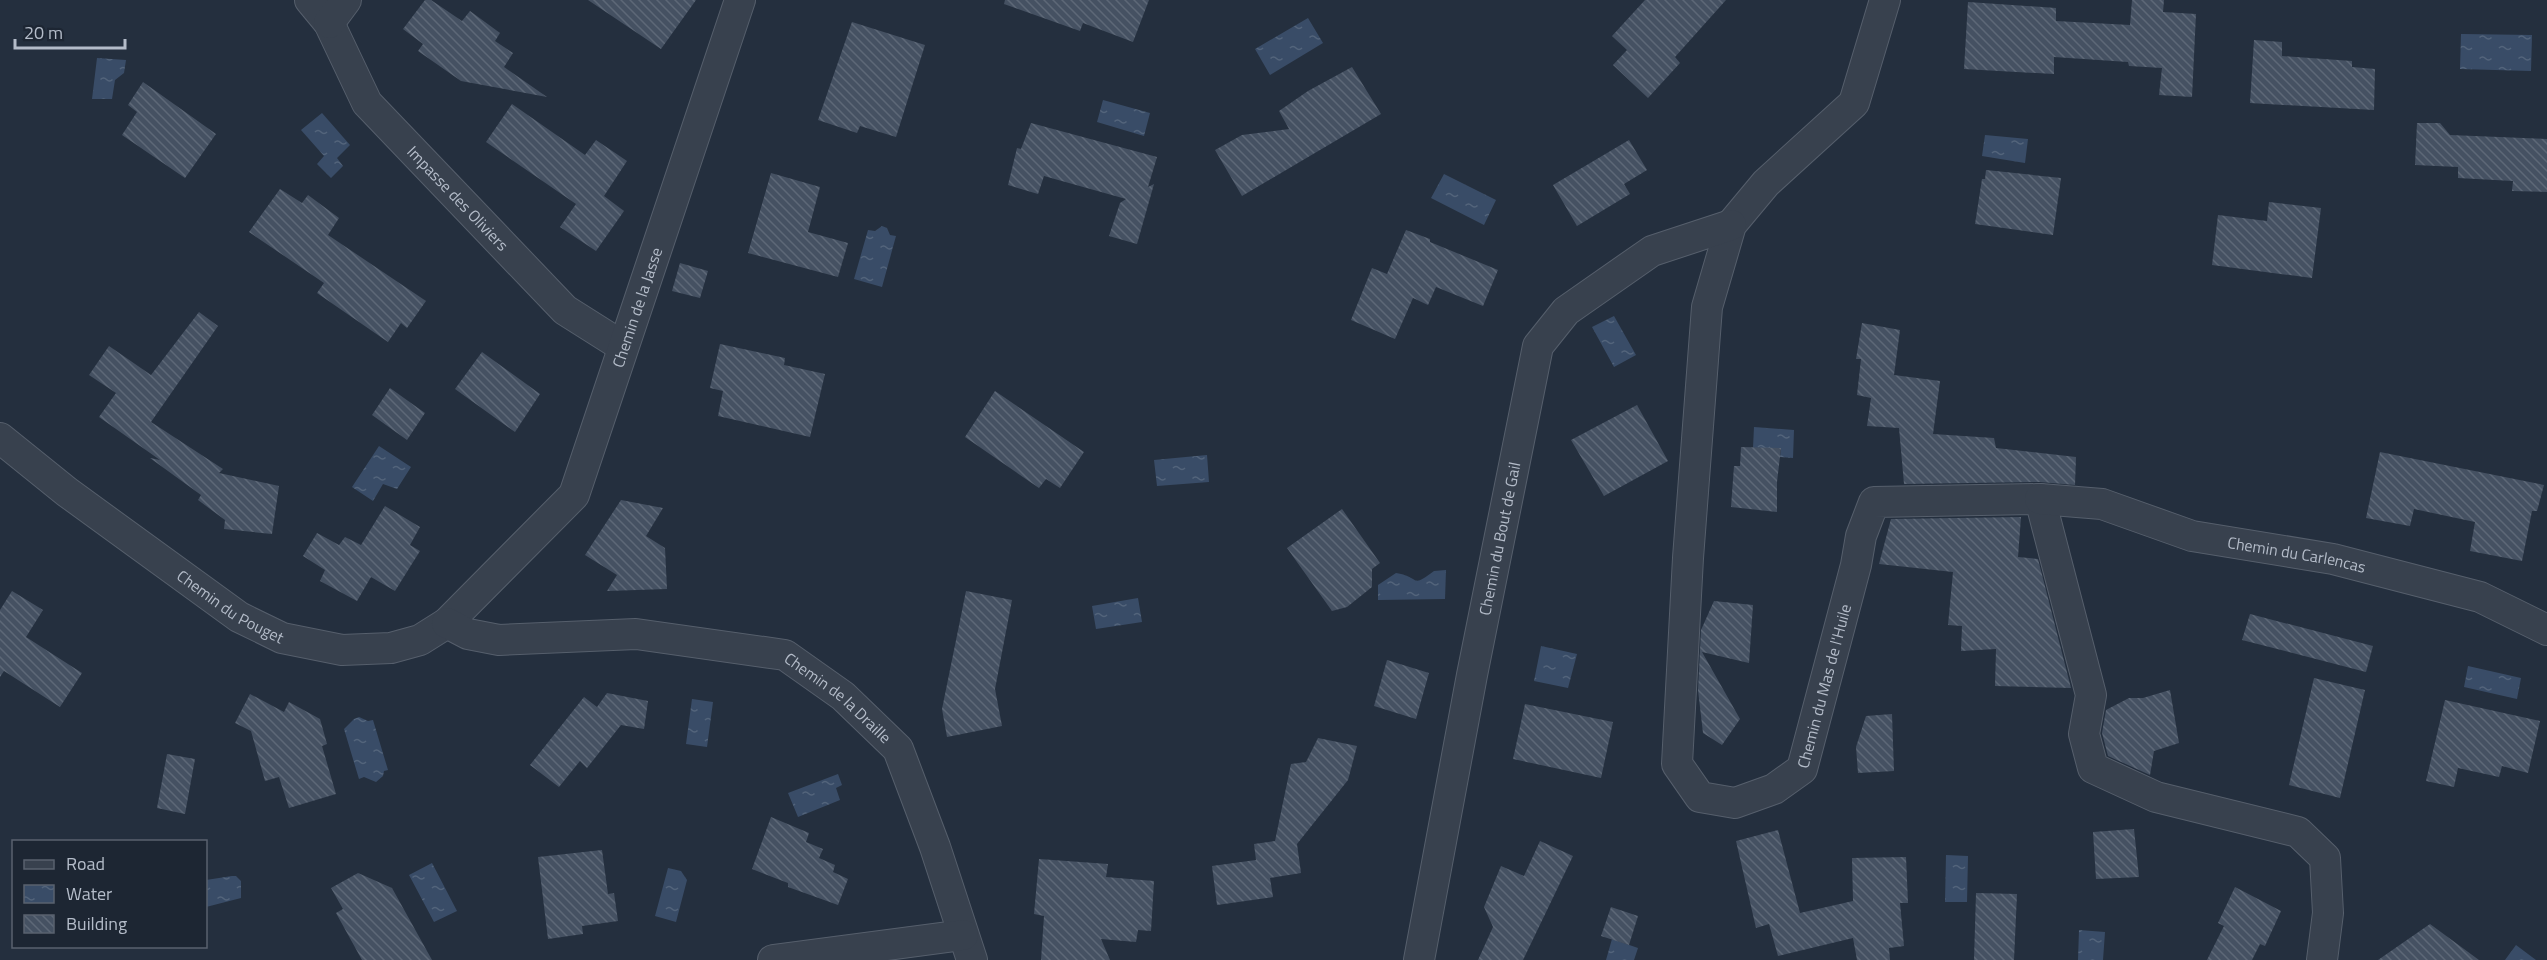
<svg xmlns="http://www.w3.org/2000/svg" width="2547" height="960" viewBox="0 0 2547 960" font-family="'Titillium Web',sans-serif">
	<style>
		.water { fill: url(#water-ripples) }
		.building { fill: url(#building-back-hatch) }
		.lines { fill: none; stroke-linecap: round; stroke-linejoin: round }
		.minor-casing { stroke: #565f6c; stroke-width: 32 }
		.minor { stroke: #38414e; stroke-width: 30 }
		.labels { text-anchor: middle; dominant-baseline: central; stroke-width: 4.5; stroke-linejoin: round; paint-order: stroke }
		.street-label { font-size: 16px; fill: #b4bcc9; stroke: #1d2633 }
	</style>
	<defs>
		<pattern id="water-ripples" width="26" height="14" patternUnits="userSpaceOnUse" patternTransform="scale(1.5)"><rect width="26" height="14" fill="#394c67"/><path d="M2 4q2-2 4 0t4 0M15 11q2-2 4 0t4 0" fill="none" stroke="#53647b"/></pattern>
		<pattern id="building-back-hatch" width="6" height="6" patternUnits="userSpaceOnUse" patternTransform="scale(1.5)"><rect width="6" height="6" fill="#455162"/><path d="M-1 5l2 2M0 0l6 6M5-1l2 2" fill="none" stroke="#5d6877"/></pattern>
	</defs>
	<rect width="100%" height="100%" fill="#242f3e"/>
	<!-- water -->
	<path class="water" d="M 1308,18 L 1323,43 L 1270,75 L 1255,49 Z
		M 2461,34 L 2532,35 L 2531,71 L 2460,69 Z
		M 97,58 L 126,60 L 124,73 L 115,80 L 112,99 L 92,99 Z
		M 1103,100 L 1150,113 L 1144,136 L 1097,122 Z
		M 322,113 L 350,145 L 337,158 L 343,166 L 331,178 L 317,164 L 324,156 L 301,130 Z
		M 1985,135 L 2028,139 L 2025,163 L 1982,156 Z
		M 1444,174 L 1496,200 L 1484,225 L 1431,198 Z
		M 882,226 L 887,228 L 890,235 L 896,236 L 882,287 L 854,279 L 868,230 L 875,231 Z
		M 1614,316 L 1636,355 L 1614,367 L 1592,327 Z
		M 1754,427 L 1794,430 L 1793,458 L 1780,457 L 1781,449 L 1753,448 Z
		M 379,446 L 411,467 L 397,489 L 383,484 L 373,501 L 352,487 Z
		M 1207,455 L 1209,482 L 1157,486 L 1154,460 Z
		M 1446,570 L 1445,599 L 1378,600 L 1378,585 L 1396,573 C 1421,577 1410,589 1434,571 Z
		M 1138,598 L 1142,622 L 1096,629 L 1092,606 Z
		M 1541,646 L 1577,654 L 1568,688 L 1534,681 Z
		M 2468,666 L 2521,678 L 2517,699 L 2464,687 Z
		M 692,699 L 713,702 L 707,747 L 686,744 Z
		M 359,717 L 368,721 L 373,720 L 388,770 L 384,771 L 383,776 L 376,782 L 364,777 L 359,779 L 344,729 L 354,719 Z
		M 838,774 L 842,785 L 836,788 L 840,800 L 798,817 L 788,793 Z
		M 1946,855 L 1968,856 L 1967,902 L 1945,902 Z
		M 432,863 L 457,911 L 434,922 L 409,875 Z
		M 668,868 L 681,871 L 687,880 L 676,922 L 655,916 Z
		M 232,876 L 236,876 L 241,881 L 241,898 L 206,907 L 206,880 Z
		M 2079,930 L 2105,932 L 2103,960 L 2078,960 Z
		M 1612,939 L 1638,948 L 1634,960 L 1606,960 Z
		M 2516,945 L 2536,960 L 2505,960 Z"/>
	<!-- building -->
	<path class="building" d="M 425,0 L 431,0 L 462,21 L 470,11 L 500,33 L 495,41 L 513,53 L 504,67 L 547,97 L 461,81 L 418,51 L 423,44 L 403,29 Z
		M 588,0 L 696,0 L 661,49 Z
		M 1005,0 L 1149,0 L 1133,42 L 1083,23 L 1080,31 L 1004,4 Z
		M 1645,0 L 1726,0 L 1675,57 L 1680,63 L 1648,98 L 1613,65 L 1627,50 L 1612,36 Z
		M 2132,0 L 2164,0 L 2163,12 L 2196,14 L 2192,97 L 2159,95 L 2162,68 L 2129,66 L 2128,62 L 2054,57 L 2054,74 L 1964,69 L 1968,2 L 2056,8 L 2056,21 L 2130,25 Z
		M 852,22 L 925,45 L 896,137 L 860,126 L 857,133 L 818,120 Z
		M 2254,40 L 2282,42 L 2282,56 L 2352,61 L 2352,67 L 2375,69 L 2374,110 L 2250,103 Z
		M 1352,67 L 1381,114 L 1242,196 L 1215,150 L 1242,135 L 1289,129 L 1279,111 L 1308,91 Z
		M 143,82 L 216,134 L 185,178 L 122,135 L 137,112 L 128,105 Z
		M 512,104 L 585,155 L 596,140 L 627,161 L 604,196 L 624,211 L 596,251 L 560,227 L 576,204 L 486,142 Z
		M 1031,123 L 1157,157 L 1148,187 L 1154,184 L 1137,244 L 1109,236 L 1120,203 L 1126,199 L 1044,176 L 1038,194 L 1008,185 L 1017,148 L 1021,149 Z
		M 2417,123 L 2440,123 L 2450,135 L 2547,139 L 2547,192 L 2512,191 L 2513,181 L 2458,178 L 2458,167 L 2415,165 Z
		M 1629,140 L 1647,170 L 1624,184 L 1630,194 L 1577,226 L 1553,185 Z
		M 1986,170 L 2061,178 L 2053,235 L 1975,224 L 1982,179 L 1985,179 Z
		M 771,173 L 820,187 L 808,232 L 848,243 L 838,277 L 748,253 Z
		M 280,189 L 302,203 L 308,195 L 339,218 L 328,235 L 426,301 L 407,328 L 401,323 L 388,342 L 317,293 L 324,283 L 249,232 Z
		M 2269,202 L 2321,208 L 2312,278 L 2212,265 L 2218,215 L 2267,221 Z
		M 1406,230 L 1430,239 L 1430,242 L 1498,270 L 1483,306 L 1436,287 L 1428,305 L 1413,298 L 1395,339 L 1351,320 L 1372,268 L 1387,274 Z
		M 680,263 L 708,271 L 700,298 L 672,291 Z
		M 199,312 L 218,326 L 151,422 L 223,469 L 219,473 L 279,486 L 272,534 L 224,529 L 225,520 L 198,500 L 201,495 L 150,458 L 160,460 L 99,417 L 116,393 L 89,375 L 109,346 L 151,375 Z
		M 1862,323 L 1900,330 L 1894,375 L 1940,381 L 1933,434 L 1994,438 L 1996,448 L 2076,457 L 2075,485 L 2040,482 L 1904,484 L 1899,428 L 1867,426 L 1871,398 L 1857,395 L 1861,359 L 1856,359 Z
		M 720,344 L 785,358 L 784,365 L 825,374 L 810,437 L 718,416 L 723,391 L 710,388 Z
		M 482,352 L 540,394 L 515,432 L 455,389 Z
		M 390,388 L 425,413 L 407,440 L 372,415 Z
		M 995,391 L 1084,452 L 1060,488 L 1046,479 L 1039,488 L 965,437 Z
		M 1637,405 L 1668,461 L 1604,496 L 1571,440 Z
		M 1741,447 L 1781,448 L 1777,482 L 1777,512 L 1731,507 L 1734,466 L 1740,466 Z
		M 2380,452 L 2544,485 L 2537,511 L 2532,511 L 2522,561 L 2470,551 L 2475,522 L 2414,509 L 2410,526 L 2366,518 Z
		M 621,500 L 663,508 L 646,536 L 665,548 L 667,589 L 607,591 L 617,575 L 585,555 Z
		M 385,506 L 420,527 L 410,545 L 420,551 L 395,591 L 371,577 L 357,601 L 320,581 L 325,570 L 303,556 L 317,533 L 339,545 L 345,537 L 361,545 Z
		M 1342,509 L 1380,563 L 1372,569 L 1372,587 L 1347,607 L 1332,611 L 1287,548 Z
		M 2021,517 L 2018,557 L 2038,559 L 2071,688 L 1995,686 L 1996,649 L 1961,651 L 1962,626 L 1948,625 L 1953,572 L 1879,564 L 1891,519 Z
		M 12,591 L 43,610 L 26,637 L 82,673 L 60,707 L 4,671 L 0,677 L 0,610 Z
		M 966,591 L 1012,600 L 995,689 L 1002,726 L 947,737 L 942,709 Z
		M 1714,601 L 1753,605 L 1749,663 L 1702,652 L 1740,719 L 1722,745 L 1703,733 L 1698,690 L 1701,630 Z
		M 2250,614 L 2373,646 L 2366,672 L 2242,640 Z
		M 1387,660 L 1429,673 L 1416,719 L 1374,706 Z
		M 2314,678 L 2365,690 L 2340,798 L 2289,785 Z
		M 2170,690 L 2179,743 L 2154,751 L 2150,775 L 2108,756 L 2102,733 L 2106,710 L 2129,698 L 2143,698 Z
		M 607,693 L 648,701 L 644,729 L 621,725 L 587,768 L 580,761 L 559,787 L 530,765 L 584,697 L 597,707 Z
		M 250,694 L 284,712 L 289,702 L 320,719 L 327,744 L 322,746 L 336,794 L 289,808 L 279,777 L 265,781 L 251,731 L 235,723 Z
		M 2445,700 L 2540,721 L 2528,773 L 2502,766 L 2499,777 L 2458,768 L 2454,787 L 2426,781 Z
		M 1525,704 L 1613,722 L 1601,778 L 1513,759 Z
		M 1892,714 L 1894,771 L 1858,773 L 1856,747 L 1866,716 Z
		M 1318,738 L 1357,746 L 1348,780 L 1297,844 L 1301,873 L 1270,878 L 1273,897 L 1217,905 L 1212,866 L 1256,860 L 1254,844 L 1275,841 L 1291,764 L 1306,762 Z
		M 167,754 L 195,759 L 185,814 L 157,808 Z
		M 771,817 L 809,833 L 806,842 L 823,849 L 819,858 L 835,865 L 833,872 L 848,879 L 838,905 L 788,887 L 788,883 L 752,869 Z
		M 2134,829 L 2139,877 L 2096,879 L 2093,832 Z
		M 1778,830 L 1800,913 L 1853,901 L 1852,858 L 1906,857 L 1908,903 L 1900,903 L 1904,946 L 1889,948 L 1890,960 L 1857,960 L 1853,938 L 1778,956 L 1769,924 L 1756,928 L 1736,841 Z
		M 1540,841 L 1573,856 L 1523,960 L 1478,960 L 1493,927 L 1484,907 L 1501,866 L 1524,876 Z
		M 602,850 L 608,894 L 614,893 L 618,921 L 582,926 L 583,934 L 548,939 L 538,857 Z
		M 1039,859 L 1108,864 L 1106,877 L 1154,881 L 1151,931 L 1138,930 L 1136,942 L 1101,939 L 1110,960 L 1041,960 L 1044,916 L 1034,914 Z
		M 358,873 L 392,888 L 432,960 L 362,960 L 336,913 L 343,909 L 331,888 Z
		M 2235,887 L 2281,911 L 2265,946 L 2260,944 L 2252,960 L 2207,960 L 2224,926 L 2218,923 Z
		M 1976,893 L 2017,894 L 2014,960 L 1974,960 Z
		M 1611,907 L 1638,916 L 1629,945 L 1601,936 Z
		M 2430,924 L 2479,960 L 2378,960 Z"/>
	<g class="lines">
		<!-- minor casing -->
		<g class="minor-casing">
			<g id="minor">
				<path id="s1" d="M 310,0 L 329,23 L 367,103 L 565,310 L 622,346"/>
				<path id="s2" d="M 1885,0 L 1854,103 L 1766,183 L 1731,225 L 1707,307 L 1688,558 L 1677,764 L 1700,797 L 1735,803 L 1774,789 L 1802,769 L 1856,565 L 1861,536 L 1874,502 L 2040,499 L 2091,695 L 2084,734 L 2093,768 L 2156,797 L 2298,832 L 2325,858 L 2328,913 L 2322,960"/>
				<path d="M 329,23 L 346,0"/>
				<path id="s3" d="M 0,438 L 67,492 L 239,617 L 282,638 L 342,650 L 391,648 L 420,640 L 447,623 L 574,495 L 740,0"/>
				<path id="s4" d="M 2040,499 L 2102,504 L 2192,536 L 2333,559 L 2480,597 L 2547,630"/>
				<path id="s5" d="M 447,623 L 468,634 L 499,640 L 636,634 L 785,655 L 843,696 L 898,749 L 935,847 L 972,960"/>
				<path d="M 773,960 L 963,935"/>
				<path id="s6" d="M 1419,960 L 1472,675 L 1538,346 L 1566,311 L 1652,251 L 1731,225"/>
			</g>
		</g>
		<!-- minor -->
		<use href="#minor" class="minor"/>
	</g>
	<g class="labels">
		<!-- street labels -->
		<g class="street-label">
			<text stroke="none"><textPath href="#s1" startOffset="250">Impasse des Oliviers</textPath></text>
			<text stroke="none"><textPath href="#s3" startOffset="897">Chemin de la Jasse</textPath></text>
			<text stroke="none"><textPath href="#s6" startOffset="429">Chemin du Bout de Gail</textPath></text>
			<text stroke="none"><textPath href="#s4" startOffset="264">Chemin du Carlencas</textPath></text>
			<text stroke="none"><textPath href="#s3" startOffset="286">Chemin du Pouget</textPath></text>
			<text stroke="none"><textPath href="#s2" startOffset="1062">Chemin du Mas de l'Huile</textPath></text>
			<text stroke="none"><textPath href="#s5" startOffset="411">Chemin de la Draille</textPath></text>
		</g>
	</g>
	<!-- legend -->
	<rect x="12" y="840" width="195" height="108" fill="#1d2633" stroke="#59626f" stroke-width="1.5"/>
	<rect x="24" y="860" width="30" height="9" fill="#38414e" stroke="#59626f" stroke-width="1.5"/>
	<text x="66" y="870" font-size="18" fill="#b4bcc9">Road</text>
	<rect x="24" y="885" width="30" height="18" fill="url(#water-ripples)" stroke="#59626f" stroke-width="1.5"/>
	<text x="66" y="900" font-size="18" fill="#b4bcc9">Water</text>
	<rect x="24" y="915" width="30" height="18" fill="url(#building-back-hatch)" stroke="#59626f" stroke-width="1.5"/>
	<text x="66" y="930" font-size="18" fill="#b4bcc9">Building</text>
	<!-- scale -->
	<path d="M15 39v9h110v-9" fill="none" stroke="#b4bcc9" stroke-width="3"/>
	<text x="24" y="39" font-size="18" fill="#b4bcc9" stroke="#1d2633" stroke-width="4.5" paint-order="stroke">20 m</text>
</svg>
